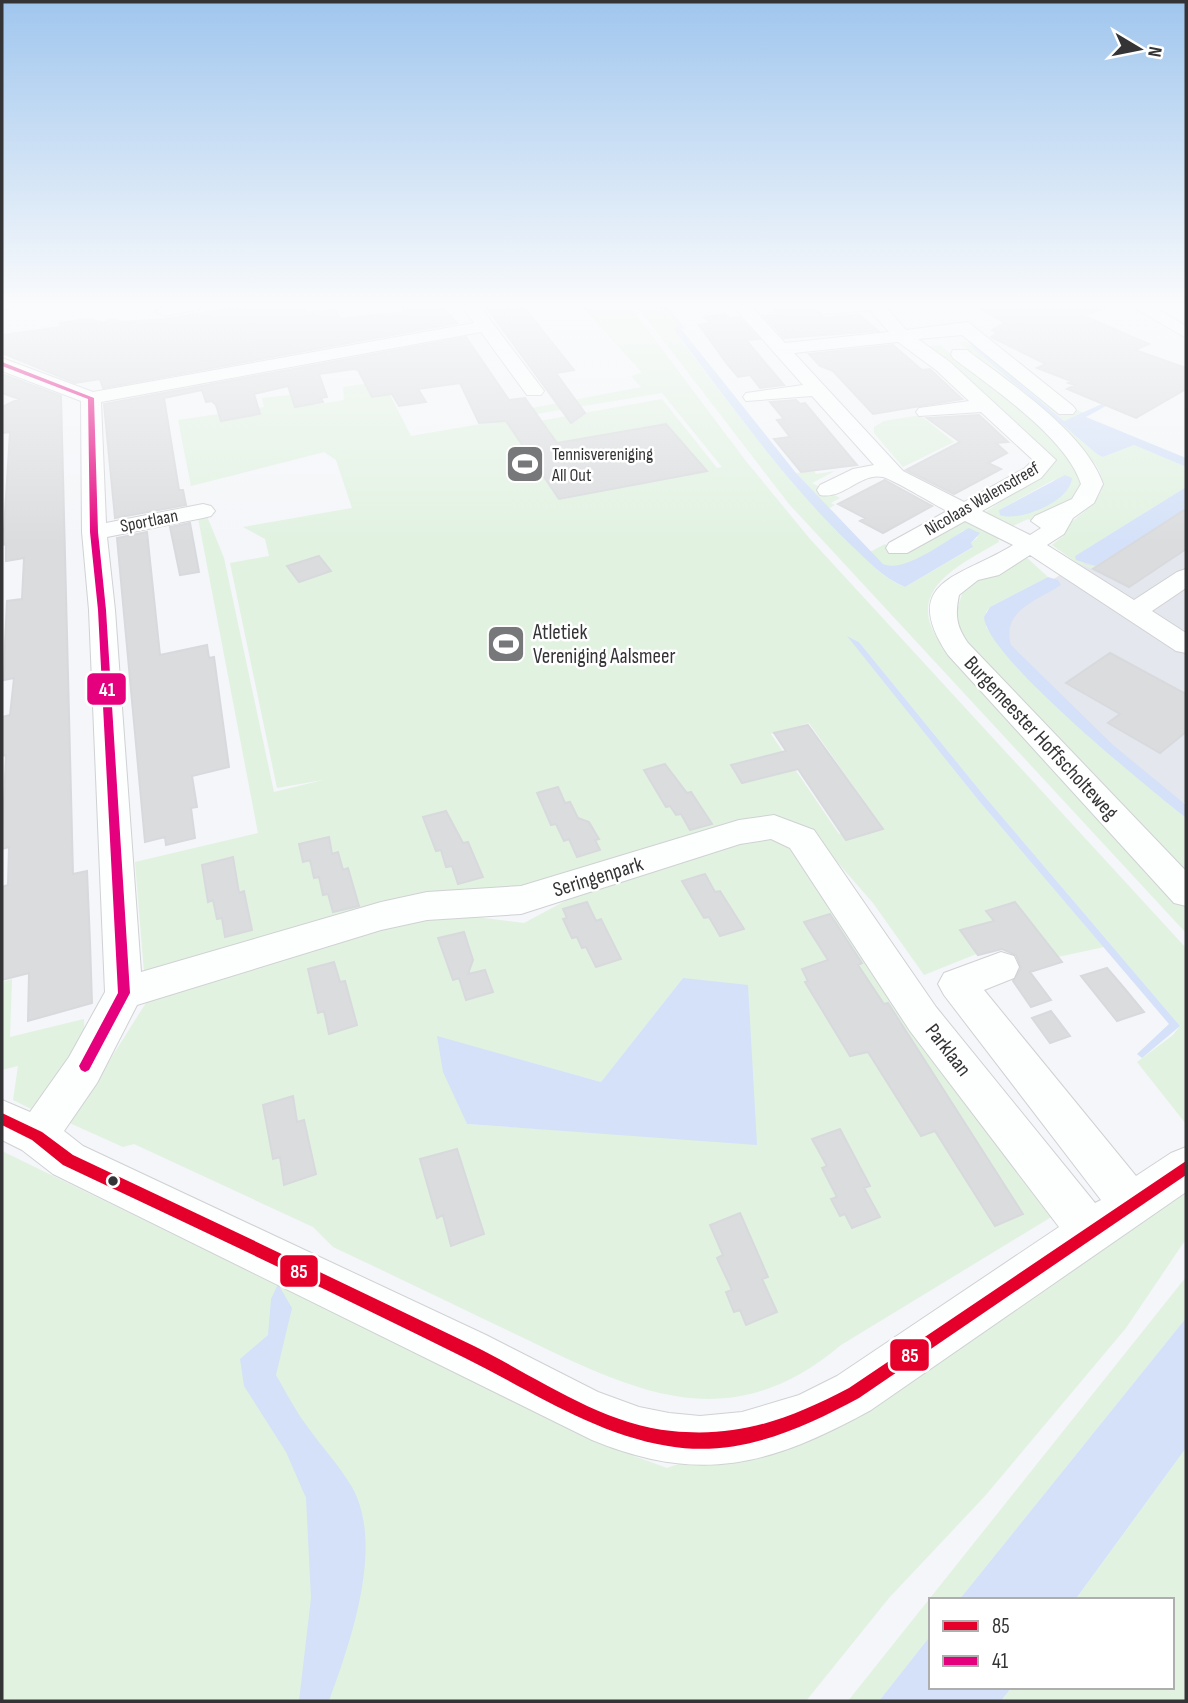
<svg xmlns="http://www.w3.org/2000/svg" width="1188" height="1703" viewBox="0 0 1188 1703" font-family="'Sofia Sans Condensed',sans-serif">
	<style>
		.built { fill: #e4e7ee }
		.green { fill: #e1f2e1; fill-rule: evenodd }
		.water { fill: #d4e1f8 }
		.building { fill: #dadcde; stroke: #d8d9dc; stroke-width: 2 }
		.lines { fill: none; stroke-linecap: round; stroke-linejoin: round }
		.minor-casing { stroke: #d0d1d3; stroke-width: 2 }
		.minor { fill: #fdfefe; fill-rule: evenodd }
		.bus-1-casing { stroke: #fff; stroke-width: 6 }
		.bus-2-casing { stroke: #fff; stroke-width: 6 }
		.bus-1 { fill: #e4002b; fill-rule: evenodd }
		.bus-2 { fill: #e5007d; fill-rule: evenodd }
		.bus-dot { fill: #343436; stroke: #fff; stroke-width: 2.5 }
		.labels { text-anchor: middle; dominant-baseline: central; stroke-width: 5; stroke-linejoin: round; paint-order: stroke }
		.far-poi-label { font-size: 18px; fill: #343436; stroke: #fff; text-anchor: start }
		.far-street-label { font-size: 18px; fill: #343436; stroke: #fff }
		.poi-label { font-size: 21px; fill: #343436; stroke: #fff; text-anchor: start }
		.street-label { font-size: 21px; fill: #343436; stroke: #fff }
		.line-badge { stroke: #fff; stroke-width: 2.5 }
		.badge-label { font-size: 19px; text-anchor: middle; font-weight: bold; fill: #fff }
	</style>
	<rect width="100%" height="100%" fill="#f4f6f9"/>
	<!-- built -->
	<path class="built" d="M 1184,496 L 1186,801 L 1181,806 L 1100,740 L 1004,645 L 994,617 Z"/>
	<!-- green -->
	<path class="green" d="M 581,305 L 629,305 L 745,460 L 810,539 L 1186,948 L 1186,1124 L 1137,1062 L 1173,1035 L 1180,1026 L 986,798 L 859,642 L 849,637 L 979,801 L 1104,947 L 1058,957 L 1011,902 L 989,910 L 1016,943 L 989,949 L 924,975 L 873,903 L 831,855 L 777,822 L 496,903 L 144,972 L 135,862 L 258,833 L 198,518 L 207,516 L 224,558 L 274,792 L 323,780 L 277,788 L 230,563 L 269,556 L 265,539 L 243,527 L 352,508 L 336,460 L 324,452 L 191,486 L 178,420 L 264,407 L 262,398 L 298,394 L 313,401 L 314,405 L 344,400 L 343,387 L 383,381 L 411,436 L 527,416 L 528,423 L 662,399 L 717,468 L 722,467 L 662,393 L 536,414 L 532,408 L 641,387 L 631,376 L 642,373 ZM 809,723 L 882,827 L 875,824 L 839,834 L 771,734 Z
		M 636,305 L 664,307 L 677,324 L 674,331 C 731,405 787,483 855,548 C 871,564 884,579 905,587 L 972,548 L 971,543 L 978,537 L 964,530 C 945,542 916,566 893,567 C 884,568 877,558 870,552 L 885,544 L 900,552 L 965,519 L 996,531 L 999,542 C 959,565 902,591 941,643 L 1186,904 L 1186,933 L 789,504 Z
		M 975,341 L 1062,413 L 1068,414 L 1075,409 L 1086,414 L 1064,421 L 975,346 L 969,345 L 1098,455 L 1103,457 L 1134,445 L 1186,467 L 1186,487 L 1075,556 L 1086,565 L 1096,566 L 1092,569 L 1077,563 L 1052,545 L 1063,536 L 1057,533 C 1089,507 1125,491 1084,451 L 959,343 Z
		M 940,345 L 1071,453 L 1083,476 L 1079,495 L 1033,522 L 1028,519 L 1013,526 L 984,513 L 1049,469 L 1052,461 L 922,347 ZM 1055,479 L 1035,511 L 1017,514 L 999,510 Z
		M 920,415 L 954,442 L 903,467 L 874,433 L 874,427 L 884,421 Z
		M 814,471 L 816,474 L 835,471 L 812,483 L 840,498 L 831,503 L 835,505 L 828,509 L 796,473 Z
		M 1024,555 L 1048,577 L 990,607 L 986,612 L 986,627 L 1021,670 L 1096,742 L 1186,818 L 1186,876 L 996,678 L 960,632 L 956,613 L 962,594 L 976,581 Z
		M 752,837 L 792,844 L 1058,1213 L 841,1345 C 725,1443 629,1388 511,1332 C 452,1304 393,1275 333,1247 L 313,1227 L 134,1144 L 123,1147 L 65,1121 L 101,1074 L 156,987 L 437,912 L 524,923 L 582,892 ZM 683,978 L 757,1144 L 467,1124 L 438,1037 L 601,1082 Z
		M 12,979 L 10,1037 L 84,1019 L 85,1049 L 33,1110 L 13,1100 L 18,1066 L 2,1070 L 2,982 Z
		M 2,1151 L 609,1447 L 667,1468 L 897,1388 L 1098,1245 L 1186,1187 L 1186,1239 L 1126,1328 L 985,1496 L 889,1598 L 806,1701 L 2,1701 Z
		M 1186,1277 L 1186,1318 L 959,1600 L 931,1600 L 931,1635 L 879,1701 L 848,1701 Z
		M 1186,1448 L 1186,1701 L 1001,1701 L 1012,1687 L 1172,1687 L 1172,1600 L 1075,1600 Z"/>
	<!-- water -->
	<path class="water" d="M 661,305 L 666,305 L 685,328 L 682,330 L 796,473 L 883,564 C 906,574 948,538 969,528 L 980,533 L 971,543 L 973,547 L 905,587 C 883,578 868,561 851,545 C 784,481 730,403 674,330 L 677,324 Z
		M 969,345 L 975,346 L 1064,421 L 1144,385 L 1086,417 L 1186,458 L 1186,467 L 1134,445 L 1103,457 L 1098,455 Z
		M 1065,475 L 1072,478 C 1070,503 1017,522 1000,515 L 999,510 Z
		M 1186,487 L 1186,509 L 1096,566 L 1076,560 L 1075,556 Z
		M 1048,577 L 1058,580 L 1061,585 C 1036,601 1001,611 1011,645 L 1113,745 L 1186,805 L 1186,818 C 1150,789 986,657 984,617 L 990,607 Z
		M 847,636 L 859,642 L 986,798 L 1180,1026 L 1142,1058 L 1137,1054 L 1169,1024 L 979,801 Z
		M 683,978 L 748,985 L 757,1145 L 467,1124 L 443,1072 L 437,1036 L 601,1082 Z
		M 278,1284 L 292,1308 L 276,1375 C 286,1392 295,1410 307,1426 C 321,1446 339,1465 352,1487 C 385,1546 350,1643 329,1701 L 299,1701 L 311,1598 L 306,1498 L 286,1452 L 244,1386 L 240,1359 L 268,1335 L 271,1299 Z
		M 1186,1318 L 1186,1448 L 1075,1600 L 959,1600 Z
		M 931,1635 L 931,1687 L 1012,1687 L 1001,1701 L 879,1701 Z"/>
	<!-- building -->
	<path class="building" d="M 251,305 L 302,305 L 306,313 L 335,309 L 340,319 L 406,312 L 401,305 L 441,305 L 457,323 L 103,388 L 100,379 L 75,383 L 2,353 L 2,335 L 61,327 L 60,323 L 88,319 L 103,323 L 112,319 L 122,322 L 165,319 Z
		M 485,305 L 522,305 L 574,370 L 556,373 L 585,413 L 571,423 Z
		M 769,305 L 810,305 L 824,318 L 859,314 L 878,331 L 784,338 L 764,316 L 779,315 Z
		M 974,305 L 1109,305 L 1084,316 L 1149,344 L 1135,350 L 1186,368 L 1186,389 L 1136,418 L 1067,389 L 1075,385 L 1068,383 L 1071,381 L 1037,368 L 1046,364 L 991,337 L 997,333 L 992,330 L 1005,323 Z
		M 726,314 L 729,318 L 739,317 L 759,339 L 746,340 L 784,385 L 760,388 L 750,375 L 738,377 L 727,364 L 699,325 L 710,323 L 704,317 Z
		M 466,337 L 509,400 L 525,398 L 557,443 L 666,424 L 707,471 L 559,499 L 506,421 L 479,423 L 460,383 L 418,389 L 426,402 L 399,406 L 392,394 L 372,397 L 358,370 L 354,369 L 319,374 L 327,397 L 321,398 L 323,402 L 295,407 L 288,386 L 254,394 L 260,414 L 221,421 L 216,405 L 212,401 L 206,402 L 202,390 L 164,398 L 179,490 L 183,490 L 186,505 L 115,518 L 104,404 Z
		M 893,345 L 922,370 L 930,369 L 962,399 L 873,414 L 833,371 L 820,366 L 809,354 Z
		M 2,374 L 61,396 L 73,874 L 87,871 L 90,942 L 92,1003 L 28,1021 L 29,973 L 2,980 L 2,887 L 8,885 L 9,847 L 2,849 L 6,755 L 2,756 L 2,717 L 10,715 L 14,678 L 4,680 L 5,643 L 7,601 L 22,599 L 24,558 L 6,561 L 6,544 L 3,545 L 10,432 L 2,433 L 2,407 L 19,399 L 2,393 Z
		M 796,400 L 800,404 L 805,403 L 857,465 L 801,472 L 774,439 L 790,437 L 777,420 L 784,419 L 770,402 Z
		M 979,415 L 1008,442 L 996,443 L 1007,453 L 988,463 L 1001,469 L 954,494 L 906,470 L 960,442 L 927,418 Z
		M 885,480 L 903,490 L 932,506 L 883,533 L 860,521 L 865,518 L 838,504 Z
		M 1186,509 L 1186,549 L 1129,587 L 1093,569 Z
		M 190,523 L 199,572 L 180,575 L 170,527 Z
		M 147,532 L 160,655 L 207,645 L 209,658 L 214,657 L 229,767 L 192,776 L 197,807 L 191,808 L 195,838 L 166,845 L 165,837 L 145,842 L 117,538 Z
		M 319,556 L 331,571 L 299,582 L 287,566 Z
		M 1110,653 L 1186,694 L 1186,732 L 1160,753 L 1108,723 L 1120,714 L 1066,683 Z
		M 808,725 L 883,829 L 846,840 L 798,769 L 742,783 L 731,765 L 786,751 L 774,733 Z
		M 665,764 L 687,793 L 691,792 L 712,824 L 690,830 L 681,814 L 676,815 L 670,806 L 666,807 L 644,770 Z
		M 558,787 L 565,803 L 570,802 L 578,818 L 589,822 L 599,839 L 595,840 L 600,850 L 577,857 L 569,839 L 564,841 L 556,824 L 551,825 L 537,793 Z
		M 446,811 L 463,843 L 468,842 L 483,877 L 458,884 L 452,866 L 446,867 L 441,850 L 436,851 L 423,817 Z
		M 329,837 L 332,854 L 338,852 L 343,870 L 348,868 L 359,906 L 333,912 L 328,894 L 323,895 L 319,877 L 314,878 L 310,860 L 303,862 L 299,844 Z
		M 233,857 L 239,893 L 244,891 L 252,930 L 225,937 L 222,918 L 217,919 L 213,900 L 208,902 L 202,865 Z
		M 705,874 L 715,892 L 720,891 L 744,929 L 720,936 L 709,917 L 704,918 L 682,881 Z
		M 587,902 L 596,921 L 601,919 L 621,959 L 596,967 L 586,947 L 582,948 L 577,937 L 572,938 L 563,919 L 567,918 L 563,909 Z
		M 1015,902 L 1062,962 L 1030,972 L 1051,1000 L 1031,1007 L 1013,981 L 1021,968 L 1016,955 L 1002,949 L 978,955 L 960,930 L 994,921 L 986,911 Z
		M 830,914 L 862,963 L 858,965 L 884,1004 L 888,1003 L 1023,1214 L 995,1226 L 935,1131 L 921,1136 L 868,1052 L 850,1056 L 805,982 L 808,981 L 802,969 L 828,960 L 804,922 Z
		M 464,932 L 473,960 L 468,974 L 485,970 L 493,992 L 466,1000 L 459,978 L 453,980 L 438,938 Z
		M 334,962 L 340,982 L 345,981 L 357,1025 L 329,1034 L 324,1011 L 318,1013 L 308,969 Z
		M 1107,968 L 1125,989 L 1144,1012 L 1117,1021 L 1081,976 Z
		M 1051,1011 L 1070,1036 L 1050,1043 L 1032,1018 Z
		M 293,1096 L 297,1122 L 304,1120 L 316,1174 L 284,1185 L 280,1157 L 273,1159 L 263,1105 Z
		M 840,1129 L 870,1186 L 864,1188 L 880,1217 L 852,1228 L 845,1214 L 840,1216 L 831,1199 L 837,1197 L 822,1168 L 827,1166 L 812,1139 Z
		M 457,1149 L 484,1234 L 451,1246 L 443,1215 L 437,1218 L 420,1159 Z
		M 740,1213 L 768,1277 L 762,1279 L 777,1312 L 746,1325 L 740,1310 L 734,1312 L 726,1292 L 732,1290 L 717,1258 L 723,1255 L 710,1225 Z"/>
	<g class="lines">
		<!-- minor casing -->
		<g class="minor-casing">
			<path id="minor" d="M 2,305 L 17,305 L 2,311 Z
				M 168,305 L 202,305 L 199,309 L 164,316 L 155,311 Z
				M 461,305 L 479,305 L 544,391 L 541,395 L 527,395 L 481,332 L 101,402 L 106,523 L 203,504 L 211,506 L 215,511 L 211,516 L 203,518 L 107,537 L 115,610 L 141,972 L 381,902 L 427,892 L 521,886 L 739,820 L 774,815 L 814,830 L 936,1007 L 1095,1203 L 1101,1200 L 944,995 L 938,984 L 944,973 L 1001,952 L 1014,956 L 1019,967 L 1014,978 L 984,990 L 1136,1176 L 1171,1153 L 1186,1147 L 1186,1192 L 871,1410 C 771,1465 701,1485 592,1440 L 53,1174 L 22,1150 L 2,1140 L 2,1100 L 30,1112 L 69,1057 L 105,992 L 89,610 L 82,532 L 81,401 L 2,371 L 2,358 L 93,392 L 474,323 ZM 771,839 L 790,848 L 910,1031 L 1059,1227 L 837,1376 L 799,1395 L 742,1412 L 700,1416 L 669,1413 L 639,1407 L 598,1392 L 486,1335 L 83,1146 L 64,1131 L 97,1083 L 137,1005 L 381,930 L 427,920 L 521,914 L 740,844 Z
				M 732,305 L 750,305 L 785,343 L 889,332 L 870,310 L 824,314 L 815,309 L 820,305 L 884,305 L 906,330 L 968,322 L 1073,406 L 1076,410 L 1073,414 L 1059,414 L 962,335 L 918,339 L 950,362 L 1056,460 L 1041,478 L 982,511 L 1030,535 L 1041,528 L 1031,521 L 1035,516 L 1072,499 L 1081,484 C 1066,437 992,388 953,358 L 951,354 L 953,350 L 967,350 C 1010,383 1085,432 1103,484 L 1094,503 L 1073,518 L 1064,534 L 1047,545 L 1134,600 L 1177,572 L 1186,569 L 1186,588 L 1152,611 L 1186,633 L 1186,653 L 1176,651 L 1030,555 L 999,575 L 978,580 L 959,595 C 955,615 956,626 968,643 L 1186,871 L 1186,906 L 1174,903 L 948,655 C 898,580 962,577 1013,545 L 965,521 L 907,553 L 889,553 L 886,548 L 889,543 L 947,511 C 933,504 894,480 883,477 C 861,472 843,500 820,495 L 817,490 L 820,485 L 853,469 L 874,465 L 812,396 L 746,401 L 743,397 L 746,393 L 803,385 ZM 898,342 L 936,370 L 969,401 L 919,408 L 916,412 L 919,416 L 981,412 L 1033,460 L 1025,468 L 964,502 L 903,471 L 794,353 Z
				M 1130,305 L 1151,305 L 1186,326 L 1186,338 Z"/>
		</g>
		<!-- minor -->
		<use href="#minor" class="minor"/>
		<!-- bus-1 casing -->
		<g class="bus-1-casing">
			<path id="bus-1" d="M 2,1113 L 42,1132 L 73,1155 C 207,1218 341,1282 474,1346 C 537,1377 601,1424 672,1431 C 739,1438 790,1419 849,1388 L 1186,1161 L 1186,1175 L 859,1398 C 800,1430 737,1458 668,1446 C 594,1434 530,1390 465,1358 C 332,1292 197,1228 63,1165 L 32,1140 L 2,1125 Z"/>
		</g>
		<!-- bus-2 casing -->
		<g class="bus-2-casing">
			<path id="bus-2" d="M 2,362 L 94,398 L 98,532 L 106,610 L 130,993 L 89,1070 L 85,1072 L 81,1070 L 79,1066 L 118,993 L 98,610 L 90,532 L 88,399 L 2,366 Z"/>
		</g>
		<!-- bus-1 -->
		<use href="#bus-1" class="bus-1"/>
		<!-- bus-2 -->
		<use href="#bus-2" class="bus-2"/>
	</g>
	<!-- sky -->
	<linearGradient id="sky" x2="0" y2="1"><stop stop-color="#a0c6ee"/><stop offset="0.56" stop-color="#fafbfc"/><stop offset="1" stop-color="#fafbfc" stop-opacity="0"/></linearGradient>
	<rect width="1188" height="543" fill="url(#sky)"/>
	<!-- icons -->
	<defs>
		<g id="stadium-square" transform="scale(2.0125)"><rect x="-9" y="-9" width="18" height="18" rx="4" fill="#77787a" stroke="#fff"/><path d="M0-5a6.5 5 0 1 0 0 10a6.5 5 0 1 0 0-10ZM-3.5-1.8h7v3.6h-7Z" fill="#fff"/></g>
	</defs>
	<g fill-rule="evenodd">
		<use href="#stadium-square" x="525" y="464"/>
		<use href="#stadium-square" x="506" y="644"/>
	</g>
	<!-- markers -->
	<circle class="bus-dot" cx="113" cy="1181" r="6"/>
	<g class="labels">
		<!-- far-poi labels -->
		<g class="far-poi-label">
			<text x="552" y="454">Tennisvereniging<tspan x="552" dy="21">All Out</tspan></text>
		</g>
		<!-- far-street labels -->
		<g class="far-street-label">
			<text transform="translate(982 499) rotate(-30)">Nicolaas Walensdreef</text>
			<text transform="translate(149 521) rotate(-11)">Sportlaan</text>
		</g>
		<!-- poi labels -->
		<g class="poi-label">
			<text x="533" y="632">Atletiek<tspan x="533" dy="24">Vereniging Aalsmeer</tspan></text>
		</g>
		<!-- street labels -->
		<g class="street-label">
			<text transform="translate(1041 738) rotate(47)">Burgemeester Hoffscholteweg</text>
			<text transform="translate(598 877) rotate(-17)">Seringenpark</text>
			<text transform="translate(948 1050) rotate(52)">Parklaan</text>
		</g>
	</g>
	<g class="line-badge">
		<rect x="86" y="672" width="41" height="34" rx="7" fill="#e5007d"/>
		<rect x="279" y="1254" width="40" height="34" rx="7" fill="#e4002b"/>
		<rect x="889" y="1338" width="41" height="34" rx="7" fill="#e4002b"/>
	</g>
	<g class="badge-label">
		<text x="107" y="696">41</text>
		<text x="299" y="1278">85</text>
		<text x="910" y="1362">85</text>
	</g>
	<!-- border -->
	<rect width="1188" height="1703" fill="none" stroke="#343436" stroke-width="7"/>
	<!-- legend -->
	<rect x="929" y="1598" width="245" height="91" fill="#ffffff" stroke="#aeaeaf" stroke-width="2"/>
	<rect x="943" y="1621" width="35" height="10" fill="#e4002b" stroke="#aeaeaf" stroke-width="2"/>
	<text x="992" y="1633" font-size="21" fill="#343436">85</text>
	<rect x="943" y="1656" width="35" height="10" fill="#e5007d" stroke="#aeaeaf" stroke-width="2"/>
	<text x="992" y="1668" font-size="21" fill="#343436">41</text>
	<!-- north arrow -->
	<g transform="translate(1139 49) rotate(100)" stroke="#ffffff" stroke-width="5" paint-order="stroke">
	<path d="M0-5L12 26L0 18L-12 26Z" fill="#343436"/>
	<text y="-10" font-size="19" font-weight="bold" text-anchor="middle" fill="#343436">N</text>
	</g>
</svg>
